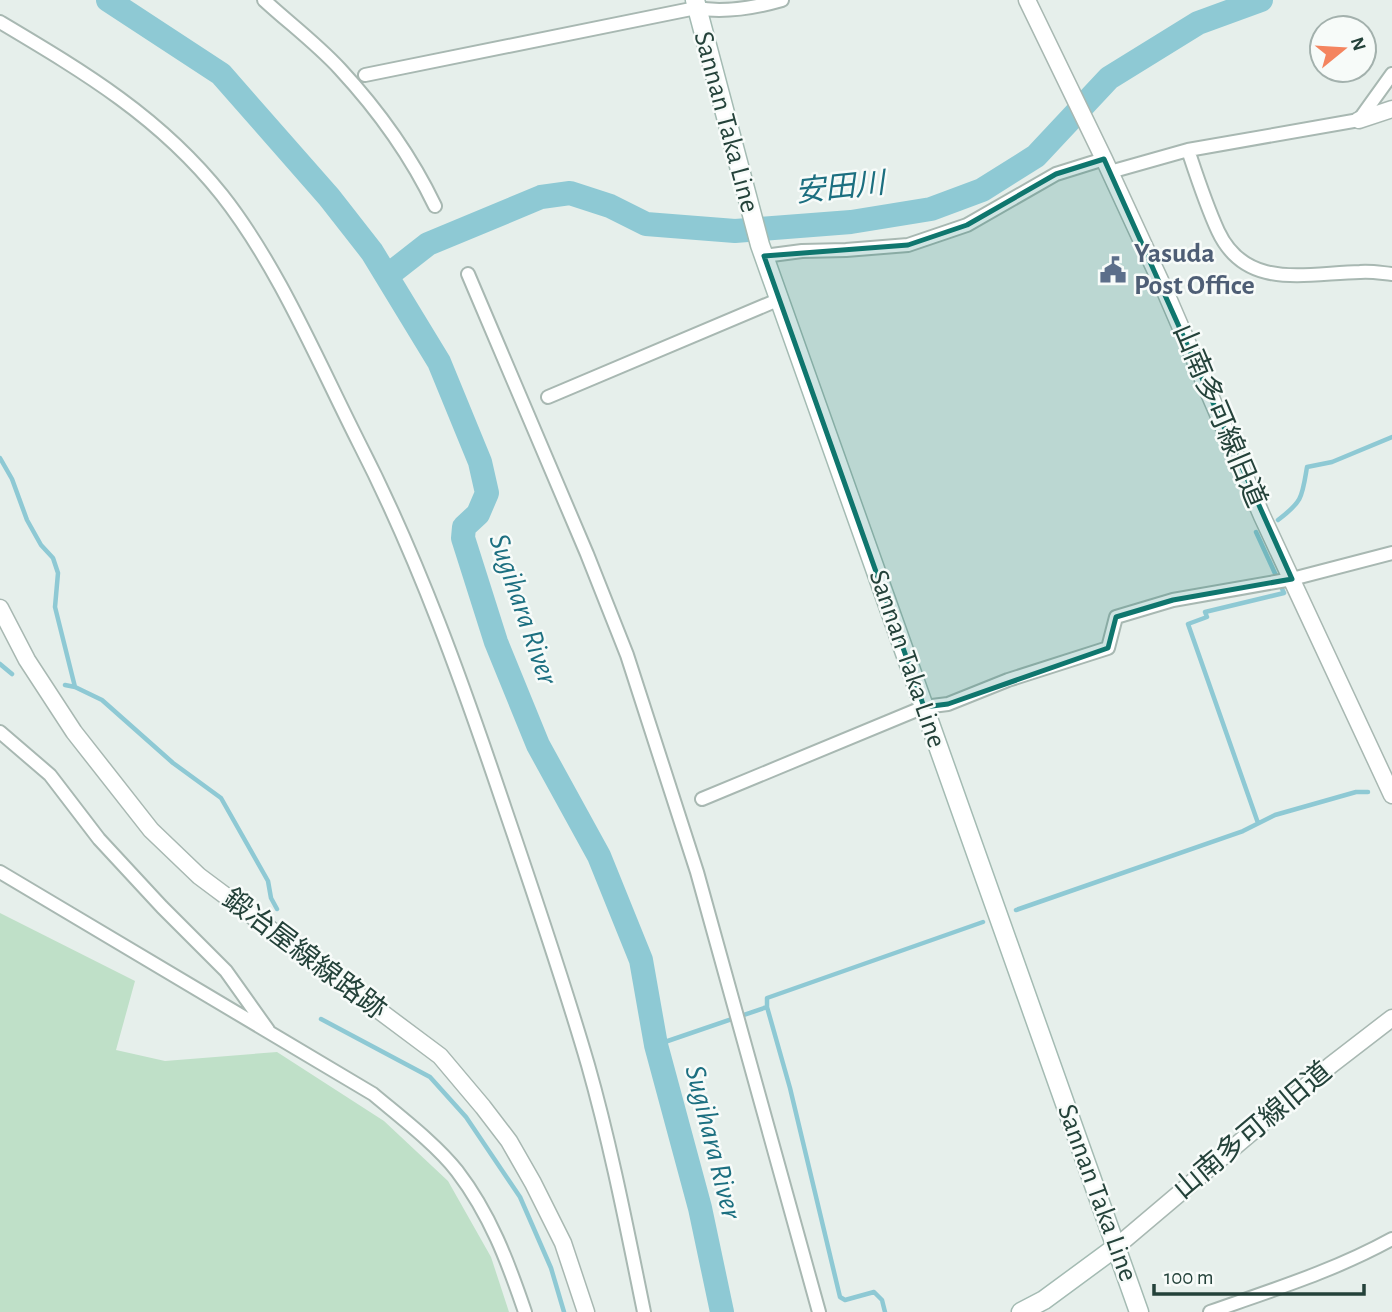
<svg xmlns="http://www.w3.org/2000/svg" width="1392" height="1312" viewBox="0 0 1392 1312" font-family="'Alegreya Sans','Noto Sans JP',sans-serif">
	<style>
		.green { fill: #bfe0c8 }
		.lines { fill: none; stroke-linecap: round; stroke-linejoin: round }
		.stream { stroke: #8ec9d4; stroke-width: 4.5 }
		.river { stroke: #8ec9d4; stroke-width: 24 }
		.minor-casing { stroke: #a8b8b2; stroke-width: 16 }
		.tertiary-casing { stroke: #a8b8b2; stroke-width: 19 }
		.secondary-casing { stroke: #a4bbb3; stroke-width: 21 }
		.minor { stroke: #fff; stroke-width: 12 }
		.tertiary { stroke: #fff; stroke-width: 16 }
		.secondary { stroke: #fff; stroke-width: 18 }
		.marked { fill: #0f766e; fill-opacity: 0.2; stroke: #0f766e; stroke-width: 5; stroke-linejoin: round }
		.labels { text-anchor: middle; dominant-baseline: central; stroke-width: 5; stroke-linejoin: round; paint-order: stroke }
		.street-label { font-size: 28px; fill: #24423a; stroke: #f7fbf9 }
		.service-label { font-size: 28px; font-weight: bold; fill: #4e5e75; stroke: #f7fbf9; text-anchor: start }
		.water-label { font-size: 30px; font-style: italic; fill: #1c6f80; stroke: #f7fbf9 }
	</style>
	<rect width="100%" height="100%" fill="#e6efeb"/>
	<!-- green -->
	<path class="green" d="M 0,913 L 135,981 L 116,1050 L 165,1061 L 277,1052 L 384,1121 L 448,1181 L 491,1257 L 509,1312 L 0,1312 Z"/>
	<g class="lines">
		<!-- stream -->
		<path class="stream" d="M 0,458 L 12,479 L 27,520 L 41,545 L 53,558 L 58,573 L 55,607 L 75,687
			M 1278,520 C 1303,501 1302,497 1307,467 L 1332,462 L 1392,437
			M 1256,532 L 1284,593 L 1205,612 L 1207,617 L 1188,624 L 1258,823
			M 0,664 L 12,674
			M 65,685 L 75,687 L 102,700 L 173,763 L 221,798 L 268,881 L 271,898 L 277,909
			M 1016,910 L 1243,831 L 1275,815 L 1356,792 L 1368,792
			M 767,1007 L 790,1088 L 840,1297 L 845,1300 L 874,1292 L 882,1300 L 885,1312
			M 321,1019 L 430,1077 L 466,1117 L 520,1197 L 551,1268 L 564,1312
			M 656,1045 L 767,1007 L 767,998 L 983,922"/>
		<!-- river -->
		<path class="river" d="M 108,0 L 221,74 L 329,197 L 372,252 L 439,362 L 480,462 L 487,493 L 478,514 L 464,527 L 463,538 L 496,642 L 538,745 L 599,856 L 641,960 L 656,1045 L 700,1208 L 722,1312
			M 387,276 L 428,244 L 541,197 L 570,193 L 610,206 L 646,224 L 735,231 L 851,222 L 931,209 L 982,190 L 1036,156 L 1109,78 L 1198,23 L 1261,0"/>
		<!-- minor casing -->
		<g class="minor-casing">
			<path id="minor" d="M 264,0 C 289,23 317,44 340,69 C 378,110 411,156 435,206
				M 0,22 C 84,72 160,117 222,195 C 278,266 318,362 359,443 C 419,560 463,684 505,809 C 534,894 563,979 588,1065 C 611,1146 627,1229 644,1312
				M 365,75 L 696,8 C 725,13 754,8 782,0
				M 1188,150 C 1197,177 1206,205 1218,231 C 1246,291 1306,273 1360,272 C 1371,271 1381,273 1392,274
				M 1110,172 L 1188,150 L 1359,120 L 1392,74
				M 764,256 L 802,251 L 846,250 L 908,245 L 967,225 L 1056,174 L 1104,159
				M 468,274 L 587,554 L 627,655 L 697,872 L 819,1312
				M 548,397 L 773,302 L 781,303
				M 0,732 L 50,775 L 99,839 L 162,907 L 226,971 L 268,1030
				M 702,799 L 924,707 L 948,704 L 1008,680 L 1108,648 L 1116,617 L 1173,600 L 1292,579 L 1392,553
				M 0,872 L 373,1094 C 399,1116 436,1144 457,1171 C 490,1214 508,1262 525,1312
				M 1210,1312 C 1272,1290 1334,1271 1392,1239"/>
		</g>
		<!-- tertiary casing -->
		<g class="tertiary-casing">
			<path id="tertiary" d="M 1027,0 L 1104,159 L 1165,291 L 1262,516 L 1392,795
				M 1359,120 L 1392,109
				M 0,608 L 27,660 L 74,732 L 151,830 L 199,876 L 440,1056 L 483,1107 L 509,1141 L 533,1183 L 563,1243 L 586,1312
				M 1116,1247 L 1331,1065 L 1392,1018"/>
		</g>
		<!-- secondary casing -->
		<g class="secondary-casing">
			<path id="secondary" d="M 695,0 L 760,245 L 1139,1312
				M 1021,1312 L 1044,1300 L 1116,1247"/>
		</g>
		<!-- minor -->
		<use href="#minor" class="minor"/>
		<!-- tertiary -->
		<use href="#tertiary" class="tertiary"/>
		<!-- secondary -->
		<use href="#secondary" class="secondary"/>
	</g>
	<!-- marked area -->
	<path class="marked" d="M 1104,159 L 1292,579 L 1173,600 L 1116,617 L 1108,648 L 948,704 L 924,707 L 764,256 L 908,245 L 967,225 L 1056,174 Z"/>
	<!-- icons -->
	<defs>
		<g id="civic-bare" transform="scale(2.1)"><path d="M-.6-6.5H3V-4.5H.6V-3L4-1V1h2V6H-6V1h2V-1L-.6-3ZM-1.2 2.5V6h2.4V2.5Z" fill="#5c6f8a" stroke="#f7fbf9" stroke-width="2.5" paint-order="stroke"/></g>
	</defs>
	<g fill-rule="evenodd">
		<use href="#civic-bare" x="1113" y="270"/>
	</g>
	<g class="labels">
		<!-- street labels -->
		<g class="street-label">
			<text transform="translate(726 122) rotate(75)">Sannan Taka Line</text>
			<text transform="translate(1219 416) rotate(67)">山南多可線旧道</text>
			<text transform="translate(907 659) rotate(71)">Sannan Taka Line</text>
			<text transform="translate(304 955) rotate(37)">鍛冶屋線線路跡</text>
			<text transform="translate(1253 1131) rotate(-40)">山南多可線旧道</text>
			<text transform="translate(1097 1193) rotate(70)">Sannan Taka Line</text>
		</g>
		<!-- service labels -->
		<g class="service-label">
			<text x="1134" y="254">Yasuda<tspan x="1134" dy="32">Post Office</tspan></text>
		</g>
		<!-- water labels -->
		<g class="water-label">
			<text transform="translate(840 188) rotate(-6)">安田川</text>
			<text transform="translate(523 609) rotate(71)">Sugihara River</text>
			<text transform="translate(713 1142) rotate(76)">Sugihara River</text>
		</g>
	</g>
	<!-- north arrow -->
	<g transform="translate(1343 49) rotate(72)"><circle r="33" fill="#f7fbf9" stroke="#a3b1ad" stroke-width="2"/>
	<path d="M0-5L12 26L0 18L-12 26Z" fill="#f4845f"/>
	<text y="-10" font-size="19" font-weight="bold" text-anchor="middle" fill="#24423a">N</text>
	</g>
	<!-- scale -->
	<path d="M1154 1284v10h210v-10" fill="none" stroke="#24423a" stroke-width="3.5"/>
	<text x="1164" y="1284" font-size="21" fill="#24423a" stroke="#f7fbf9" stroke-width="5" paint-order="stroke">100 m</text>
</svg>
